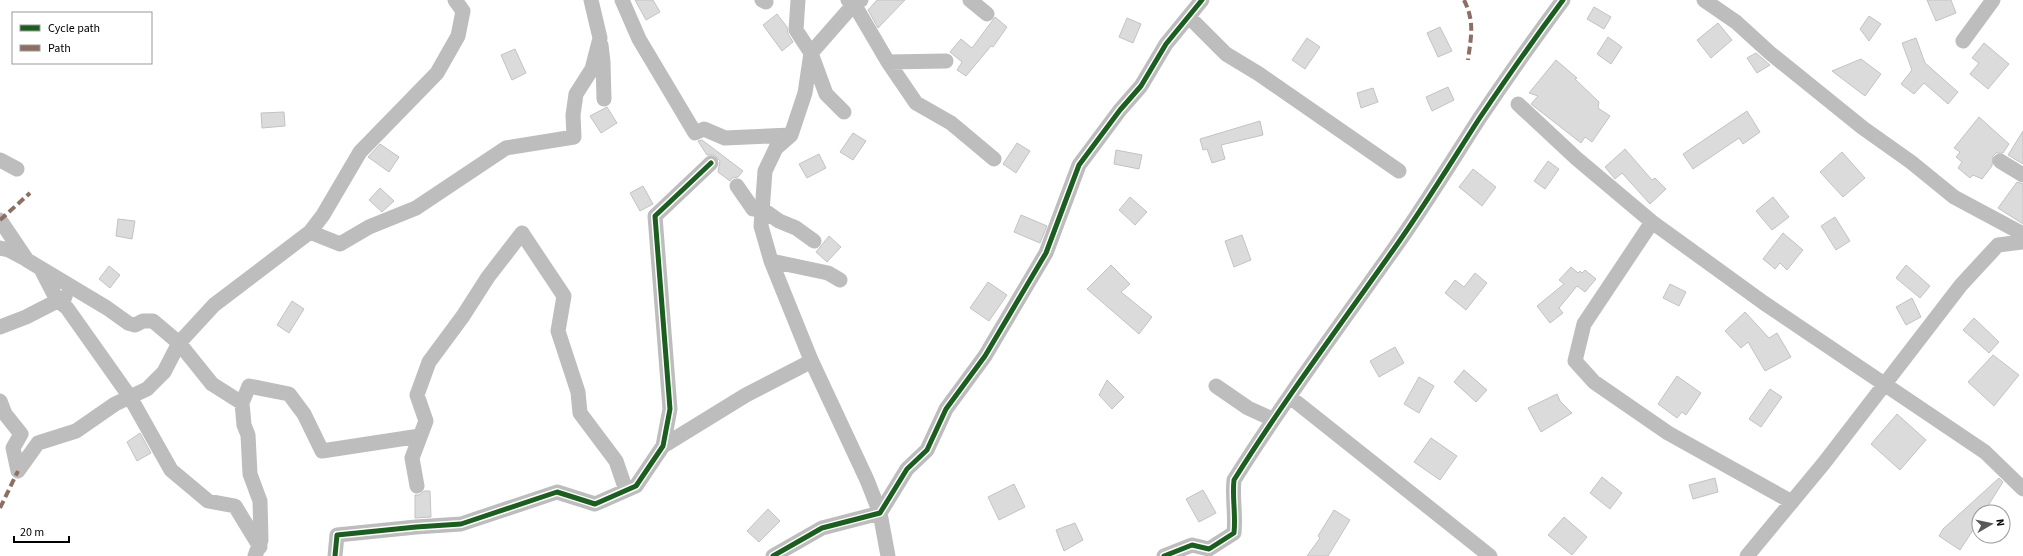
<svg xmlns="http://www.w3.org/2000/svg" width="2023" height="556" viewBox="0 0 2023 556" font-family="'Source Sans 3',sans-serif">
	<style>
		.building { fill: #dbdbdb; stroke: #c3c3c3 }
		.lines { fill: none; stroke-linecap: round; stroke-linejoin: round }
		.street { stroke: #bdbdbd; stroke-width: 15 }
		.quiet { stroke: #8d6e63; stroke-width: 4; stroke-dasharray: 8 4; stroke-linecap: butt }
		.cycleway-casing { stroke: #fff; stroke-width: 8 }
		.cycleway { stroke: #1b5e20; stroke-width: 5 }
	</style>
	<rect width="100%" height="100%" fill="#fff"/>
	<!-- building -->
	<path class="building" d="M 635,0 L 653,0 L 660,12 L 646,20 Z
		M 877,0 L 905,0 L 878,28 L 868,10 Z
		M 1927,0 L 1951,0 L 1956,13 L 1936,21 Z
		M 1594,7 L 1611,17 L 1604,29 L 1587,19 Z
		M 777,14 L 787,27 L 788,34 L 793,42 L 782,51 L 763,25 Z
		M 1869,16 L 1881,24 L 1869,41 L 1860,29 Z
		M 995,17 L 1007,27 L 993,47 L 991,46 L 966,76 L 957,70 L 962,62 L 950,52 L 961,39 L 972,48 Z
		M 1127,18 L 1141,24 L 1133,43 L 1119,37 Z
		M 1718,23 L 1732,40 L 1711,58 L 1697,40 Z
		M 1440,27 L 1452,51 L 1438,57 L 1427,33 Z
		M 1608,37 L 1622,47 L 1611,64 L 1597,54 Z
		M 1307,38 L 1320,47 L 1305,69 L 1292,60 Z
		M 1916,38 L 1925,63 L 1958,92 L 1948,104 L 1924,83 L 1914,94 L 1901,84 L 1912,70 L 1902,43 Z
		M 1984,43 L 2009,64 L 1988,89 L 1970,74 L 1979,63 L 1972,58 Z
		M 515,49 L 526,73 L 512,80 L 501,55 Z
		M 1756,53 L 1770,65 L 1757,73 L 1747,58 Z
		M 1861,59 L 1881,74 L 1865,96 L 1832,71 Z
		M 1556,60 L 1577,78 L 1575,79 L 1599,102 L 1598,108 L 1610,116 L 1592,142 L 1585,137 L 1581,143 L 1531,104 L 1538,96 L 1529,93 Z
		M 1448,87 L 1454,100 L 1432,111 L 1426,97 Z
		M 1373,88 L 1378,102 L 1361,108 L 1357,93 Z
		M 607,107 L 617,123 L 601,133 L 590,116 Z
		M 1747,111 L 1760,132 L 1743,144 L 1739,138 L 1693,169 L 1683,154 Z
		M 284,112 L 285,126 L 262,128 L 261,113 Z
		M 1979,117 L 2009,144 L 2003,153 L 1996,153 L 1993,156 L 1992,166 L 1982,179 L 1973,175 L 1970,178 L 1958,168 L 1962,162 L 1956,157 L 1960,152 L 1954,148 Z
		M 1260,121 L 1263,135 L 1221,145 L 1225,159 L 1212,163 L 1207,149 L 1203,150 L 1200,139 Z
		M 2023,131 L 2023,164 L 2008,155 Z
		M 853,133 L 866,141 L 853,160 L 840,152 Z
		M 702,140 L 743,171 L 738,177 L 732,178 L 730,181 L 718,172 L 720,161 L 714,155 L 707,155 L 698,141 Z
		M 1017,143 L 1030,151 L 1016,173 L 1003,164 Z
		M 380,144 L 399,157 L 389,172 L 368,157 Z
		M 1625,149 L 1652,180 L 1655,178 L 1666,189 L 1650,204 L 1622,173 L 1615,179 L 1605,167 Z
		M 1116,150 L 1142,155 L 1139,169 L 1114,164 Z
		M 1842,152 L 1865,178 L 1843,197 L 1820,172 Z
		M 819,154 L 826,168 L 807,178 L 799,164 Z
		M 1548,161 L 1559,169 L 1545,189 L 1534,181 Z
		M 1473,169 L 1496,187 L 1482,206 L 1459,187 Z
		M 2017,182 L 2023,184 L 2023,224 L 1998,208 Z
		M 643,186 L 653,204 L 640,211 L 630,193 Z
		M 380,188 L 394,201 L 382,212 L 369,200 Z
		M 1130,197 L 1147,212 L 1135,225 L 1119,210 Z
		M 1773,197 L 1789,217 L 1772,230 L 1756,211 Z
		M 1021,215 L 1047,226 L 1040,243 L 1014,232 Z
		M 1835,217 L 1850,241 L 1836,250 L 1821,226 Z
		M 118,219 L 135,221 L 132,239 L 116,236 Z
		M 1783,233 L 1803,250 L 1787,270 L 1780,263 L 1775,269 L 1763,259 Z
		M 1242,235 L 1251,260 L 1234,267 L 1225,241 Z
		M 829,236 L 841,247 L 827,262 L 816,252 Z
		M 1111,265 L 1130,284 L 1121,292 L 1152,317 L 1139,334 L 1087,289 Z
		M 1906,265 L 1930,286 L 1920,298 L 1896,278 Z
		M 109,266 L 120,275 L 110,288 L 99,279 Z
		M 1571,267 L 1578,273 L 1580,271 L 1582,273 L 1585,270 L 1596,279 L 1585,292 L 1577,286 L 1559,308 L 1563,313 L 1550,323 L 1537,306 L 1564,284 L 1559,280 Z
		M 1475,273 L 1487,283 L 1466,310 L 1445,293 L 1455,280 L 1464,287 Z
		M 988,282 L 1007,295 L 989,321 L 970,308 Z
		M 1670,284 L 1686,292 L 1679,306 L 1663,298 Z
		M 1912,298 L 1921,317 L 1906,325 L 1896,307 Z
		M 292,301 L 304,309 L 289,333 L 277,325 Z
		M 1745,312 L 1769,338 L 1777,333 L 1791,357 L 1765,371 L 1748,342 L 1741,348 L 1725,331 Z
		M 1974,318 L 1999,342 L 1989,353 L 1963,330 Z
		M 1395,347 L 1404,363 L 1379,377 L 1370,361 Z
		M 1993,355 L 2019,375 L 1994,406 L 1968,382 Z
		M 1464,370 L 1487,390 L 1476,402 L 1454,382 Z
		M 1677,376 L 1701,393 L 1686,415 L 1682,412 L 1677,418 L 1658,404 Z
		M 1419,377 L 1434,386 L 1419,413 L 1404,404 Z
		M 1107,380 L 1124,397 L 1112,409 L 1099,395 Z
		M 1770,389 L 1782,397 L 1761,427 L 1749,419 Z
		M 1557,394 L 1560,401 L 1572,413 L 1541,432 L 1528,408 Z
		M 1897,414 L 1926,440 L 1900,470 L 1871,444 Z
		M 140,433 L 151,453 L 137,461 L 127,442 Z
		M 1431,438 L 1457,456 L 1440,480 L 1414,462 Z
		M 1602,477 L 1622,493 L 1610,509 L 1590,493 Z
		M 1715,478 L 1718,492 L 1693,499 L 1689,485 Z
		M 1999,478 L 2003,482 L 1984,512 L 1979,512 L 1979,521 L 1960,550 L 1939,536 L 1943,529 Z
		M 1014,484 L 1025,507 L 999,520 L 988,497 Z
		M 1203,490 L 1216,513 L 1199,522 L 1186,499 Z
		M 424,491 L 430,491 L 431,517 L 415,518 L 415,495 L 419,495 Z
		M 768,509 L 780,521 L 759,542 L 747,531 Z
		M 1334,510 L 1350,520 L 1328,556 L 1307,556 L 1320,538 L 1318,536 Z
		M 1564,517 L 1587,537 L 1572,555 L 1548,535 Z
		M 1075,523 L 1083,540 L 1064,551 L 1056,530 Z"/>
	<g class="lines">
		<!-- street -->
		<path class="street" d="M 622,0 L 639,39 L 695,133 L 704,129 L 725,138 L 791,135 L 805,93 L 811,53 L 854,4 L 861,0
			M 762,0 L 766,2
			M 798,0 L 796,30 L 811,53 L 826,94 L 844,112
			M 848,0 L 854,4 L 888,62 L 946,61
			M 970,0 L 987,14
			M 1704,0 L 1736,22 L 1770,53 L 1863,128 L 1911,162 L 1954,197 L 2023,234
			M 1189,17 L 1226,54 L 1259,74 L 1399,171
			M 1963,41 L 1993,0
			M 601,45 L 603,62 L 604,99
			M 888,62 L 916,103 L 951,123 L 994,159
			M 1518,104 L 1576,158 L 1652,222 L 1764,303 L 1985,452 L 2023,489
			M 791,135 L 776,148 L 765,171 L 761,226 L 771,261 L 828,273 L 840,280
			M 0,160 L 17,169
			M 2000,161 L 2023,175
			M 737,186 L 753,209 L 762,209 L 779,221 L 796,228 L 814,241
			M 0,220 L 27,260 L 107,308 L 128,323 L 135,325 L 143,321 L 153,321 L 179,343 L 212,384 L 242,403
			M 1652,222 L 1584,324 L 1575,361 L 1594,382 L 1668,433 L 1792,502
			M 310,232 L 340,244 L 369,227 L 416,208 L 506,148 L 574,137 L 573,115 L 576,94 L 592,69 L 600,38 L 591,0
			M 0,248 L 9,250 L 26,259
			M 771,261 L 811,360 L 867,480 L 880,513 L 888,556
			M 41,269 L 57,300 L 67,308 L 130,397 L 171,470 L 208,501 L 235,506 L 260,547
			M 0,327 L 26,317 L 65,297
			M 1216,386 L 1248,408 L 1272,419
			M 1290,397 L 1490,556
			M 0,401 L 5,414 L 21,434 L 13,448 L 18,471
			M 663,446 L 746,395 L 804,365 L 811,360
			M 18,471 L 38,443 L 76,431 L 115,404 L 147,389 L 164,372 L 179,343 L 214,305 L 310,232 L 323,215 L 360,152 L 437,73 L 458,36 L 463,11 L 455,0
			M 417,486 L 412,458 L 426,421 L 417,395 L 429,362 L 463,316 L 488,277 L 522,233 L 564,296 L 558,331 L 578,392 L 580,413 L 616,461 L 626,490
			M 255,556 L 261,540 L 260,501 L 250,474 L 248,435 L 244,425 L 242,403 L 249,386 L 289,394 L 304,414 L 322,451 L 420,436
			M 335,556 L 337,535 L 416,527 L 461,524 L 557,492 L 595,504 L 636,486 L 663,446 L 670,409 L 655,216 L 711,163
			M 773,556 L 822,528 L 880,513 L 907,469 L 927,450 L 946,409 L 985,356 L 1046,253 L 1079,165 L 1120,110 L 1141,86 L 1166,44 L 1202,0
			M 1164,556 L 1192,545 L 1209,549 L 1234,533 C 1236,514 1232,498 1234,480 C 1283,402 1338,328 1391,253 C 1422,210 1450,164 1479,119 C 1506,79 1534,39 1563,0
			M 1747,556 L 1824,463 L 1961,285 L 1998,245 L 2023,242"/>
		<!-- quiet -->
		<path class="quiet" d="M 1464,0 C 1475,22 1471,37 1468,60
			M 0,220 L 30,193
			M 0,508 L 18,471"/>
		<!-- cycleway casing -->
		<g class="cycleway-casing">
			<path id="cycleway" d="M 335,556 L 337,535 L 416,527 L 461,524 L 557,492 L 595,504 L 636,486 L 663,446 L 670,409 L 655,216 L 711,163
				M 773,556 L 822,528 L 880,513 L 907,469 L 927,450 L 946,409 L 985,356 L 1046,253 L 1079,165 L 1120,110 L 1141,86 L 1166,44 L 1202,0
				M 1164,556 L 1192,545 L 1209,549 L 1234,533 C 1236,514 1232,498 1234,480 C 1283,402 1338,328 1391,253 C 1422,210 1450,164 1479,119 C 1506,79 1534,39 1563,0"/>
		</g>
		<!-- cycleway -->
		<use href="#cycleway" class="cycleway"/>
	</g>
	<!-- legend -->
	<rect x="12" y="12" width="140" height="52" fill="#ffffff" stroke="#999999"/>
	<rect x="20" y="25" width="20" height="6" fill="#1b5e20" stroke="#999999"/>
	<text x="48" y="32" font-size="12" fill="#000000">Cycle path</text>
	<rect x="20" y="45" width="20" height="6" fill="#8d6e63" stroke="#999999"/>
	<text x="48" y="52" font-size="12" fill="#000000">Path</text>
	<!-- north arrow -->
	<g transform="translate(1991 524) rotate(81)"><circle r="19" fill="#ffffff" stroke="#999999"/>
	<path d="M0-3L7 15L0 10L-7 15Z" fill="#595959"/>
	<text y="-6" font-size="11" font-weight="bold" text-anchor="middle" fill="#000000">N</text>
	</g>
	<!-- scale -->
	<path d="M14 536v6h55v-6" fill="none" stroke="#000000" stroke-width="2"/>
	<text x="20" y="536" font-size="12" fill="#000000" stroke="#ffffff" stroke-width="3" paint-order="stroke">20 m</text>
</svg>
